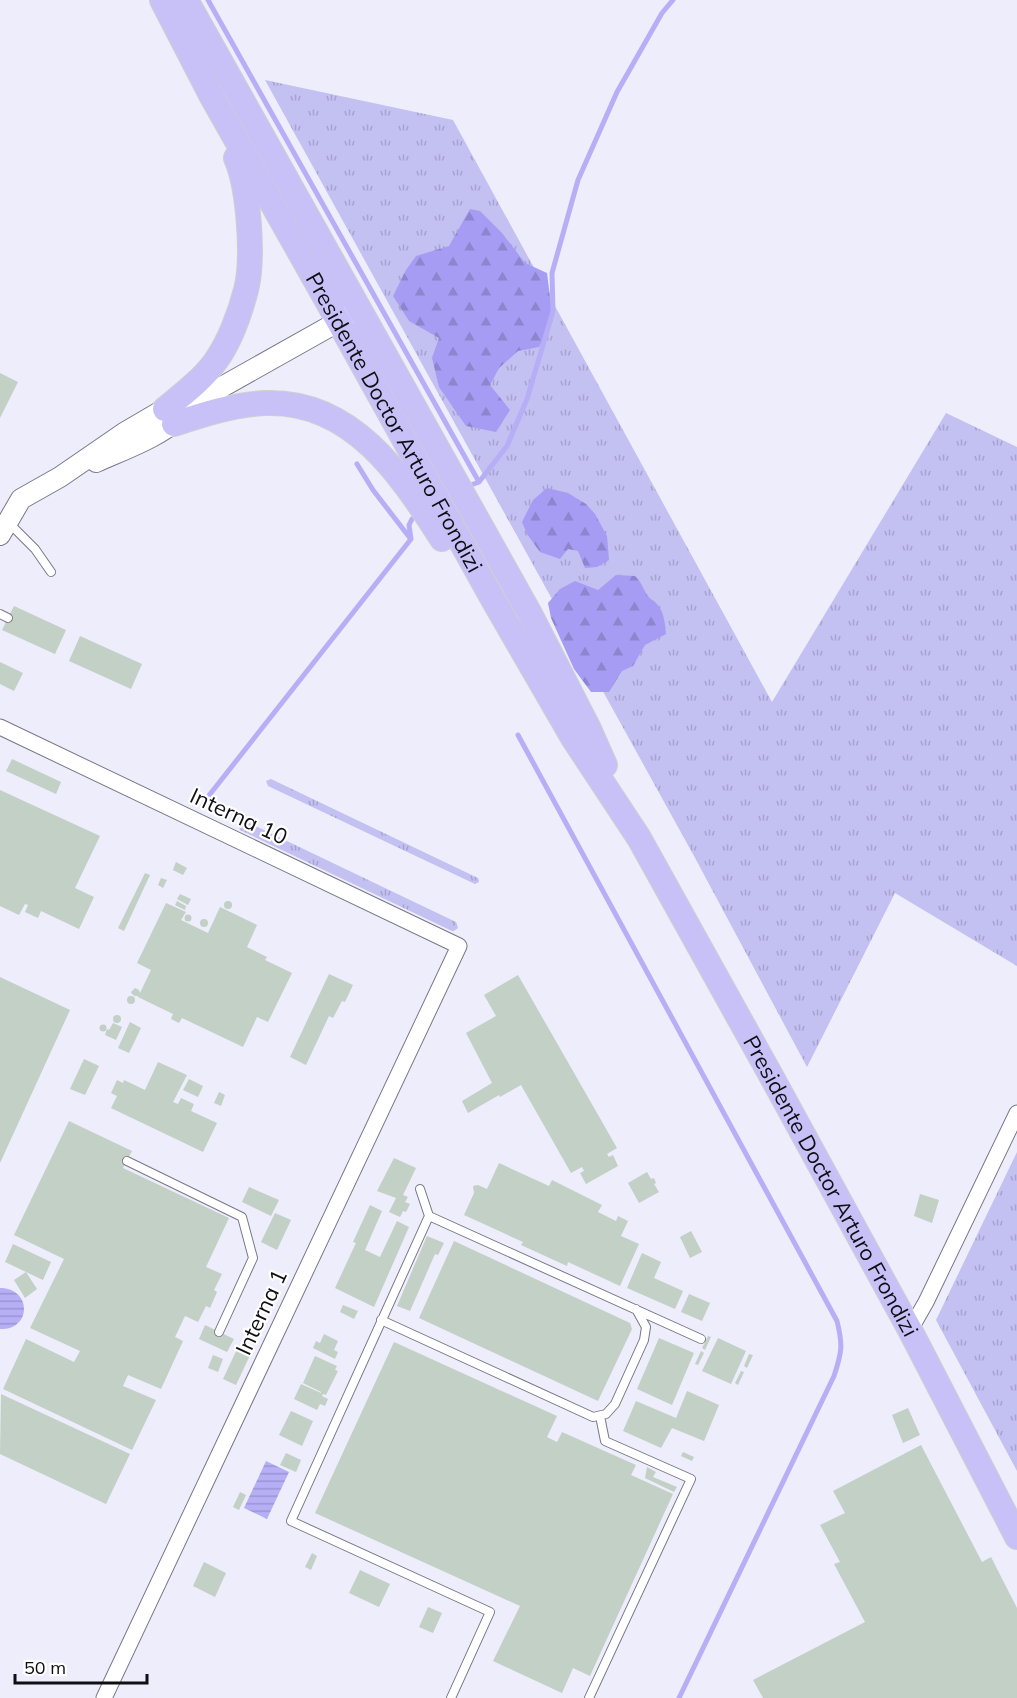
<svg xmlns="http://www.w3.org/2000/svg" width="1017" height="1698" viewBox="0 0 1017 1698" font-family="Mulish,sans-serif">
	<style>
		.grass { fill: url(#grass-tufts) }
		.forest { fill: url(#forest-firs) }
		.water { fill: url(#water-rules) }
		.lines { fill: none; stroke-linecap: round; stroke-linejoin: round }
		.stream { stroke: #b6aff6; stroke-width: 5 }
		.building { fill: #c2d0c5 }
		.service-casing { stroke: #797886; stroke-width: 10 }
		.minor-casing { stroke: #797886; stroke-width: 17 }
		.tertiary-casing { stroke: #797886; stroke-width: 22 }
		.primary-casing { stroke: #cfcfd0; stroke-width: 26 }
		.service { stroke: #fff; stroke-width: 8 }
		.minor { stroke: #fff; stroke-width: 15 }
		.tertiary { stroke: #fff; stroke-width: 20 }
		.primary { stroke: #c8c1f8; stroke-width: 24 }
		.labels { text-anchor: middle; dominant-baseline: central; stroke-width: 4.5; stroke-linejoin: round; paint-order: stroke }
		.street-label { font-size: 22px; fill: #0e0e13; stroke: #fff }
	</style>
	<defs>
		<pattern id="grass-tufts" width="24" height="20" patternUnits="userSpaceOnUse" patternTransform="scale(1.5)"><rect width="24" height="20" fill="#c3c0f2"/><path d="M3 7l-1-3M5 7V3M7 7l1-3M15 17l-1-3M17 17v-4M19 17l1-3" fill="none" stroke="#a6a4cf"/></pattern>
		<pattern id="forest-firs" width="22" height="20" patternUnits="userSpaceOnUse" patternTransform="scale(1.5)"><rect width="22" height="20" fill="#a69cf3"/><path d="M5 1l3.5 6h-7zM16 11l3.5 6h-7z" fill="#8e85cf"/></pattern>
		<pattern id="water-rules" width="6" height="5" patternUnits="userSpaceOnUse" patternTransform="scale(1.5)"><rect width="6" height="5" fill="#b6aff6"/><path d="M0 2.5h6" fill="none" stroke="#9b95d2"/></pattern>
	</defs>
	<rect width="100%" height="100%" fill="#ededfc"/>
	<!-- grass -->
	<path class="grass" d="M 265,80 L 453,120 L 772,702 L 946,413 L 1017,447 L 1017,966 L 895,893 L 807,1067 L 694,856 Z
		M 271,779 L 478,878 L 479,882 L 475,884 L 268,786 L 266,781 Z
		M 241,821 L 245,821 L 456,922 L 458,928 L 454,931 L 452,931 L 240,830 L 239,827 Z
		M 1017,1152 L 1017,1471 L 936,1320 Z"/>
	<!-- forest -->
	<path class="forest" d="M 470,209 L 480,211 L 502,233 L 525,263 L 547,273 L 553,320 L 539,347 L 518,351 L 499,368 L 490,385 L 510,410 L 496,432 L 466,426 L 439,387 L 432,358 L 439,338 L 409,321 L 393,296 L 406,270 L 416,256 L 449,246 Z
		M 547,488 L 568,493 L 586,504 L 595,514 L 607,536 L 609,560 L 597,567 L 585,568 L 578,551 L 568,549 L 560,559 L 540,552 L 527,534 L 522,522 L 533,500 Z
		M 616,575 L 635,576 C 643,584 642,588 648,596 C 649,598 654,601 655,602 C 664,610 665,623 666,634 L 645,645 L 633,666 L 622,671 L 609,692 L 591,692 L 574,669 L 551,618 L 548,603 L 560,589 L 575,581 L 598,590 Z"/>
	<!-- water -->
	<path class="water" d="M 0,1288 C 32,1288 32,1330 0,1329 Z
		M 266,1461 L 289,1472 L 267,1519 L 244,1508 Z"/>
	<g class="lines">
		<!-- stream -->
		<path class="stream" d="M 208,0 L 479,482
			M 357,464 L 373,490 L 410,538
			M 471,485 L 479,482 L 507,446 L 527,399 L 553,311 L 552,273 L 578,180 L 617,92 L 662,13 L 673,0
			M 518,735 L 837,1321 C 843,1345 842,1352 834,1376 L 679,1698
			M 207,798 L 411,539 L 409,525 L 412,519"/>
	</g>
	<!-- building -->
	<path class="building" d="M 0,373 L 18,382 L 0,418 Z
		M 14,606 L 66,630 L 55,654 L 2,630 Z
		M 80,636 L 142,664 L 131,689 L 69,661 Z
		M 0,662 L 23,673 L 14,691 L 0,684 Z
		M 12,759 L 61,782 L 56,794 L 6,771 Z
		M 0,790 L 100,836 L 75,888 L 94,897 L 79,929 L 41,911 L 38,918 L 25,912 L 28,905 L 25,904 L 19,915 L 0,906 Z
		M 176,862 L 187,868 L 183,875 L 173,870 Z
		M 145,873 L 150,875 L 124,931 L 118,928 Z
		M 161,878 L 167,880 L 163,888 L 158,885 Z
		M 180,894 L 191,899 L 188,905 L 177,899 Z
		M224 905a4 4 0 1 1 8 0a4 4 0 1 1-8 0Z
		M 177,901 L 186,906 L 185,910 L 175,905 Z
		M 166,903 L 186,912 L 181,920 L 208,933 L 220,907 L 257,925 L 247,947 L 267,957 L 265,960 L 292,973 L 268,1022 L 257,1017 L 243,1047 L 182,1018 L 179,1023 L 171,1019 L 173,1014 L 138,997 L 138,996 L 135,996 L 132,994 L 131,992 L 135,988 L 139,990 L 140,993 L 151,970 L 137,963 Z
		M184.5 918a3.5 3.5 0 1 1 7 0a3.5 3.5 0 1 1-7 0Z
		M200 923a4 4 0 1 1 8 0a4 4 0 1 1-8 0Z
		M 329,974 L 353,985 L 345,1002 L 342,1001 L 333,1018 L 329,1016 L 306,1065 L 290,1057 Z
		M 518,975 L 617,1148 L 607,1154 L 609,1157 L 613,1155 L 618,1166 L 586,1184 L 580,1173 L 584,1171 L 582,1167 L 571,1173 L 521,1085 L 500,1097 L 499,1095 L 468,1113 L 462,1101 L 492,1083 L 466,1033 L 496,1016 L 484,995 Z
		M 0,977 L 70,1010 L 0,1163 Z
		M127 1000a4 4 0 1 1 8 0a4 4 0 1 1-8 0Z
		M113 1019a4 4 0 1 1 8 0a4 4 0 1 1-8 0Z
		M 130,1022 L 141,1028 L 129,1053 L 118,1048 Z
		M 113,1023 L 122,1027 L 116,1040 L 105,1035 L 107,1029 L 109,1030 Z
		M99.5 1028a3.5 3.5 0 1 1 7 0a3.5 3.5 0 1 1-7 0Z
		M 84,1059 L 99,1066 L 85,1095 L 70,1089 Z
		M 158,1062 L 187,1075 L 173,1102 L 178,1104 L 181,1098 L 194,1104 L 191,1111 L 217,1123 L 203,1152 L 111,1108 L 117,1096 L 111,1093 L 117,1080 L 123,1083 L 124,1080 L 145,1090 Z
		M 189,1079 L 203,1086 L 198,1097 L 183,1090 Z
		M 219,1092 L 225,1095 L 221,1106 L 214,1103 Z
		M 69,1121 L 132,1151 L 123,1168 L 229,1218 L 206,1267 L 222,1274 L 214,1290 L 217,1292 L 210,1308 L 206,1306 L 198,1322 L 185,1316 L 175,1337 L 183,1341 L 161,1389 L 128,1375 L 123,1386 L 156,1400 L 132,1450 L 3,1389 L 26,1339 L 74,1362 L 80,1351 L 30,1328 L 64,1259 L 14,1235 Z
		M 394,1158 L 416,1168 L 403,1195 L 408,1197 L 405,1202 L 410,1204 L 406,1212 L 403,1211 L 400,1217 L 389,1212 L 396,1198 L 377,1191 Z
		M 499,1163 L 549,1186 L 552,1180 L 602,1205 L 598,1212 L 616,1221 L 618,1216 L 628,1221 L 621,1236 L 639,1244 L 620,1286 L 568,1262 L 567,1266 L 521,1245 L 523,1242 L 464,1215 L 474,1193 L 473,1186 L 478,1185 L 487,1189 Z
		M 647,1172 L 651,1179 L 654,1178 L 656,1183 L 654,1184 L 659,1192 L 639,1203 L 628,1183 Z
		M 249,1187 L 279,1200 L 271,1216 L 242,1202 Z
		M 920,1194 L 939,1200 L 932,1223 L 914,1216 Z
		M 370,1205 L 382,1211 L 365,1250 L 380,1257 L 397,1221 L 409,1227 L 374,1307 L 335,1288 L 355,1245 L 356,1243 L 353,1242 Z
		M 275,1213 L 291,1220 L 277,1250 L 261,1242 Z
		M 691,1231 L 702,1252 L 690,1258 L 680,1237 Z
		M 427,1236 L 444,1243 L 438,1255 L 435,1254 L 410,1311 L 397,1306 Z
		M 454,1241 L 630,1323 L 632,1329 L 598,1401 L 419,1318 Z
		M 13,1244 L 51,1262 L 43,1280 L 5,1262 Z
		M 642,1253 L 661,1262 L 654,1278 L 683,1291 L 675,1309 L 627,1288 Z
		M 26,1272 L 37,1289 L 25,1298 L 14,1280 Z
		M 689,1294 L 710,1303 L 702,1321 L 681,1312 Z
		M 343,1305 L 358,1311 L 354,1319 L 340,1312 Z
		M 205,1325 L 234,1339 L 227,1352 L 199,1339 Z
		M 324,1334 L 338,1341 L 334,1350 L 338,1352 L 335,1359 L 313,1348 L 316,1341 L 320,1343 Z
		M 708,1336 L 711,1337 L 705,1350 L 702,1348 Z
		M 659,1338 L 694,1353 L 672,1405 L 637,1389 Z
		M 718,1338 L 746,1351 L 731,1384 L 702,1371 Z
		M 394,1342 L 557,1416 L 547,1437 L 557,1442 L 562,1432 L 609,1453 L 636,1465 L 631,1475 L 673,1494 L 590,1676 L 573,1668 L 562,1693 L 493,1661 L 520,1606 L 315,1513 Z
		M 239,1345 L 252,1351 L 236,1385 L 223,1379 Z
		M 701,1351 L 704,1353 L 698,1365 L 695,1364 Z
		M 749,1354 L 753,1355 L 747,1368 L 744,1366 Z
		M 213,1355 L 223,1359 L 218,1372 L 208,1368 Z
		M 315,1356 L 337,1366 L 335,1370 L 338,1371 L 326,1395 L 323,1394 L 322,1396 L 328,1399 L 325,1406 L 320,1404 L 317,1410 L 294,1399 L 301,1384 L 321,1393 L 321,1392 L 303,1383 Z
		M 741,1371 L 744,1372 L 738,1385 L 735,1383 Z
		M 687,1391 L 719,1405 L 704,1441 L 672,1428 L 661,1448 L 623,1431 L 636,1401 L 676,1418 Z
		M 1,1394 L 130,1454 L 106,1504 L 0,1454 Z
		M 908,1408 L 920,1435 L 903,1443 L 892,1415 Z
		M 291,1411 L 313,1421 L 302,1446 L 279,1435 Z
		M 921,1445 L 982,1562 L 991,1557 L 1017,1608 L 1017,1698 L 763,1698 L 753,1680 L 865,1622 L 834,1564 L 840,1562 L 820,1525 L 845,1513 L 833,1491 Z
		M 683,1452 L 694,1457 L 692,1461 L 681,1456 Z
		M 286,1453 L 301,1460 L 296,1472 L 280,1465 Z
		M 647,1467 L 656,1472 L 653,1477 L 677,1487 L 674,1492 L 645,1478 Z
		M 240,1492 L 246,1495 L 239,1510 L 233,1507 Z
		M 312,1553 L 317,1556 L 311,1570 L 305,1567 Z
		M 204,1562 L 226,1573 L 215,1597 L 193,1586 Z
		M 360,1570 L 390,1584 L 379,1607 L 349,1593 Z
		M 428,1607 L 442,1613 L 433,1633 L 419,1627 Z"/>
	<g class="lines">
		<!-- service casing -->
		<g class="service-casing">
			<path id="service" d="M 9,523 L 35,549 L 51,572
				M 0,614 L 8,618
				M 127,1161 L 242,1217 L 253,1258 L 219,1332
				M 420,1189 L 429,1216 L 291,1521 L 490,1612 L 451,1698
				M 429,1216 L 701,1339
				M 381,1320 L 593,1417 L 606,1414 L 615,1404 L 644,1340 L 646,1327 L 636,1309
				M 589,1698 L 691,1479 L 605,1441 L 600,1416"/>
		</g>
		<!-- minor casing -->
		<g class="minor-casing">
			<path id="minor" d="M 0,727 L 459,946 L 104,1698
				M 910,1330 L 926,1302 L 1017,1113"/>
		</g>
		<!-- tertiary casing -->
		<g class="tertiary-casing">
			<path id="tertiary" d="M 96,462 C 125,449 160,437 183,415
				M 0,535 L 21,499 L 60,477 L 124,433 L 165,409 L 197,401 L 350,315"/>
		</g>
		<!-- primary casing -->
		<g class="primary-casing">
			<g id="primary">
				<path id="s1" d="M 162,0 L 211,95 L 339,322 L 491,596 L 573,738 L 639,838 L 774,1081 L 910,1330 L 1017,1537"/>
				<path d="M 186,0 L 529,612 L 589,729 L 605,765"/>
				<path d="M 165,409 C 182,395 202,380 215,362 C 229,343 240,313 246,290 C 254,259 249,188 236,158"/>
				<path d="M 174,424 C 204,414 235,404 267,403 C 353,401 401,475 442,539"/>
			</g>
		</g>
		<!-- service -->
		<use href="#service" class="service"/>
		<!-- minor -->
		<use href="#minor" class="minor"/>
		<!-- tertiary -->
		<use href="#tertiary" class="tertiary"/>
		<!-- primary -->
		<use href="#primary" class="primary"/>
	</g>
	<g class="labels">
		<!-- street labels -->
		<g class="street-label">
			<text stroke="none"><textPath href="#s1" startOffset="482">Presidente Doctor Arturo Frondizi</textPath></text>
			<text transform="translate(239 816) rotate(25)">Interna 10</text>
			<text stroke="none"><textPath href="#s1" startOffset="1362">Presidente Doctor Arturo Frondizi</textPath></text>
			<text transform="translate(261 1312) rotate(-65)">Interna 1</text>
		</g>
	</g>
	<!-- scale -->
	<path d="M15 1674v9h132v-9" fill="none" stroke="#0e0e13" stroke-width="3"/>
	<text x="24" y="1674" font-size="18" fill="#0e0e13" stroke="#ffffff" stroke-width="4.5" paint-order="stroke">50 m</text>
</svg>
